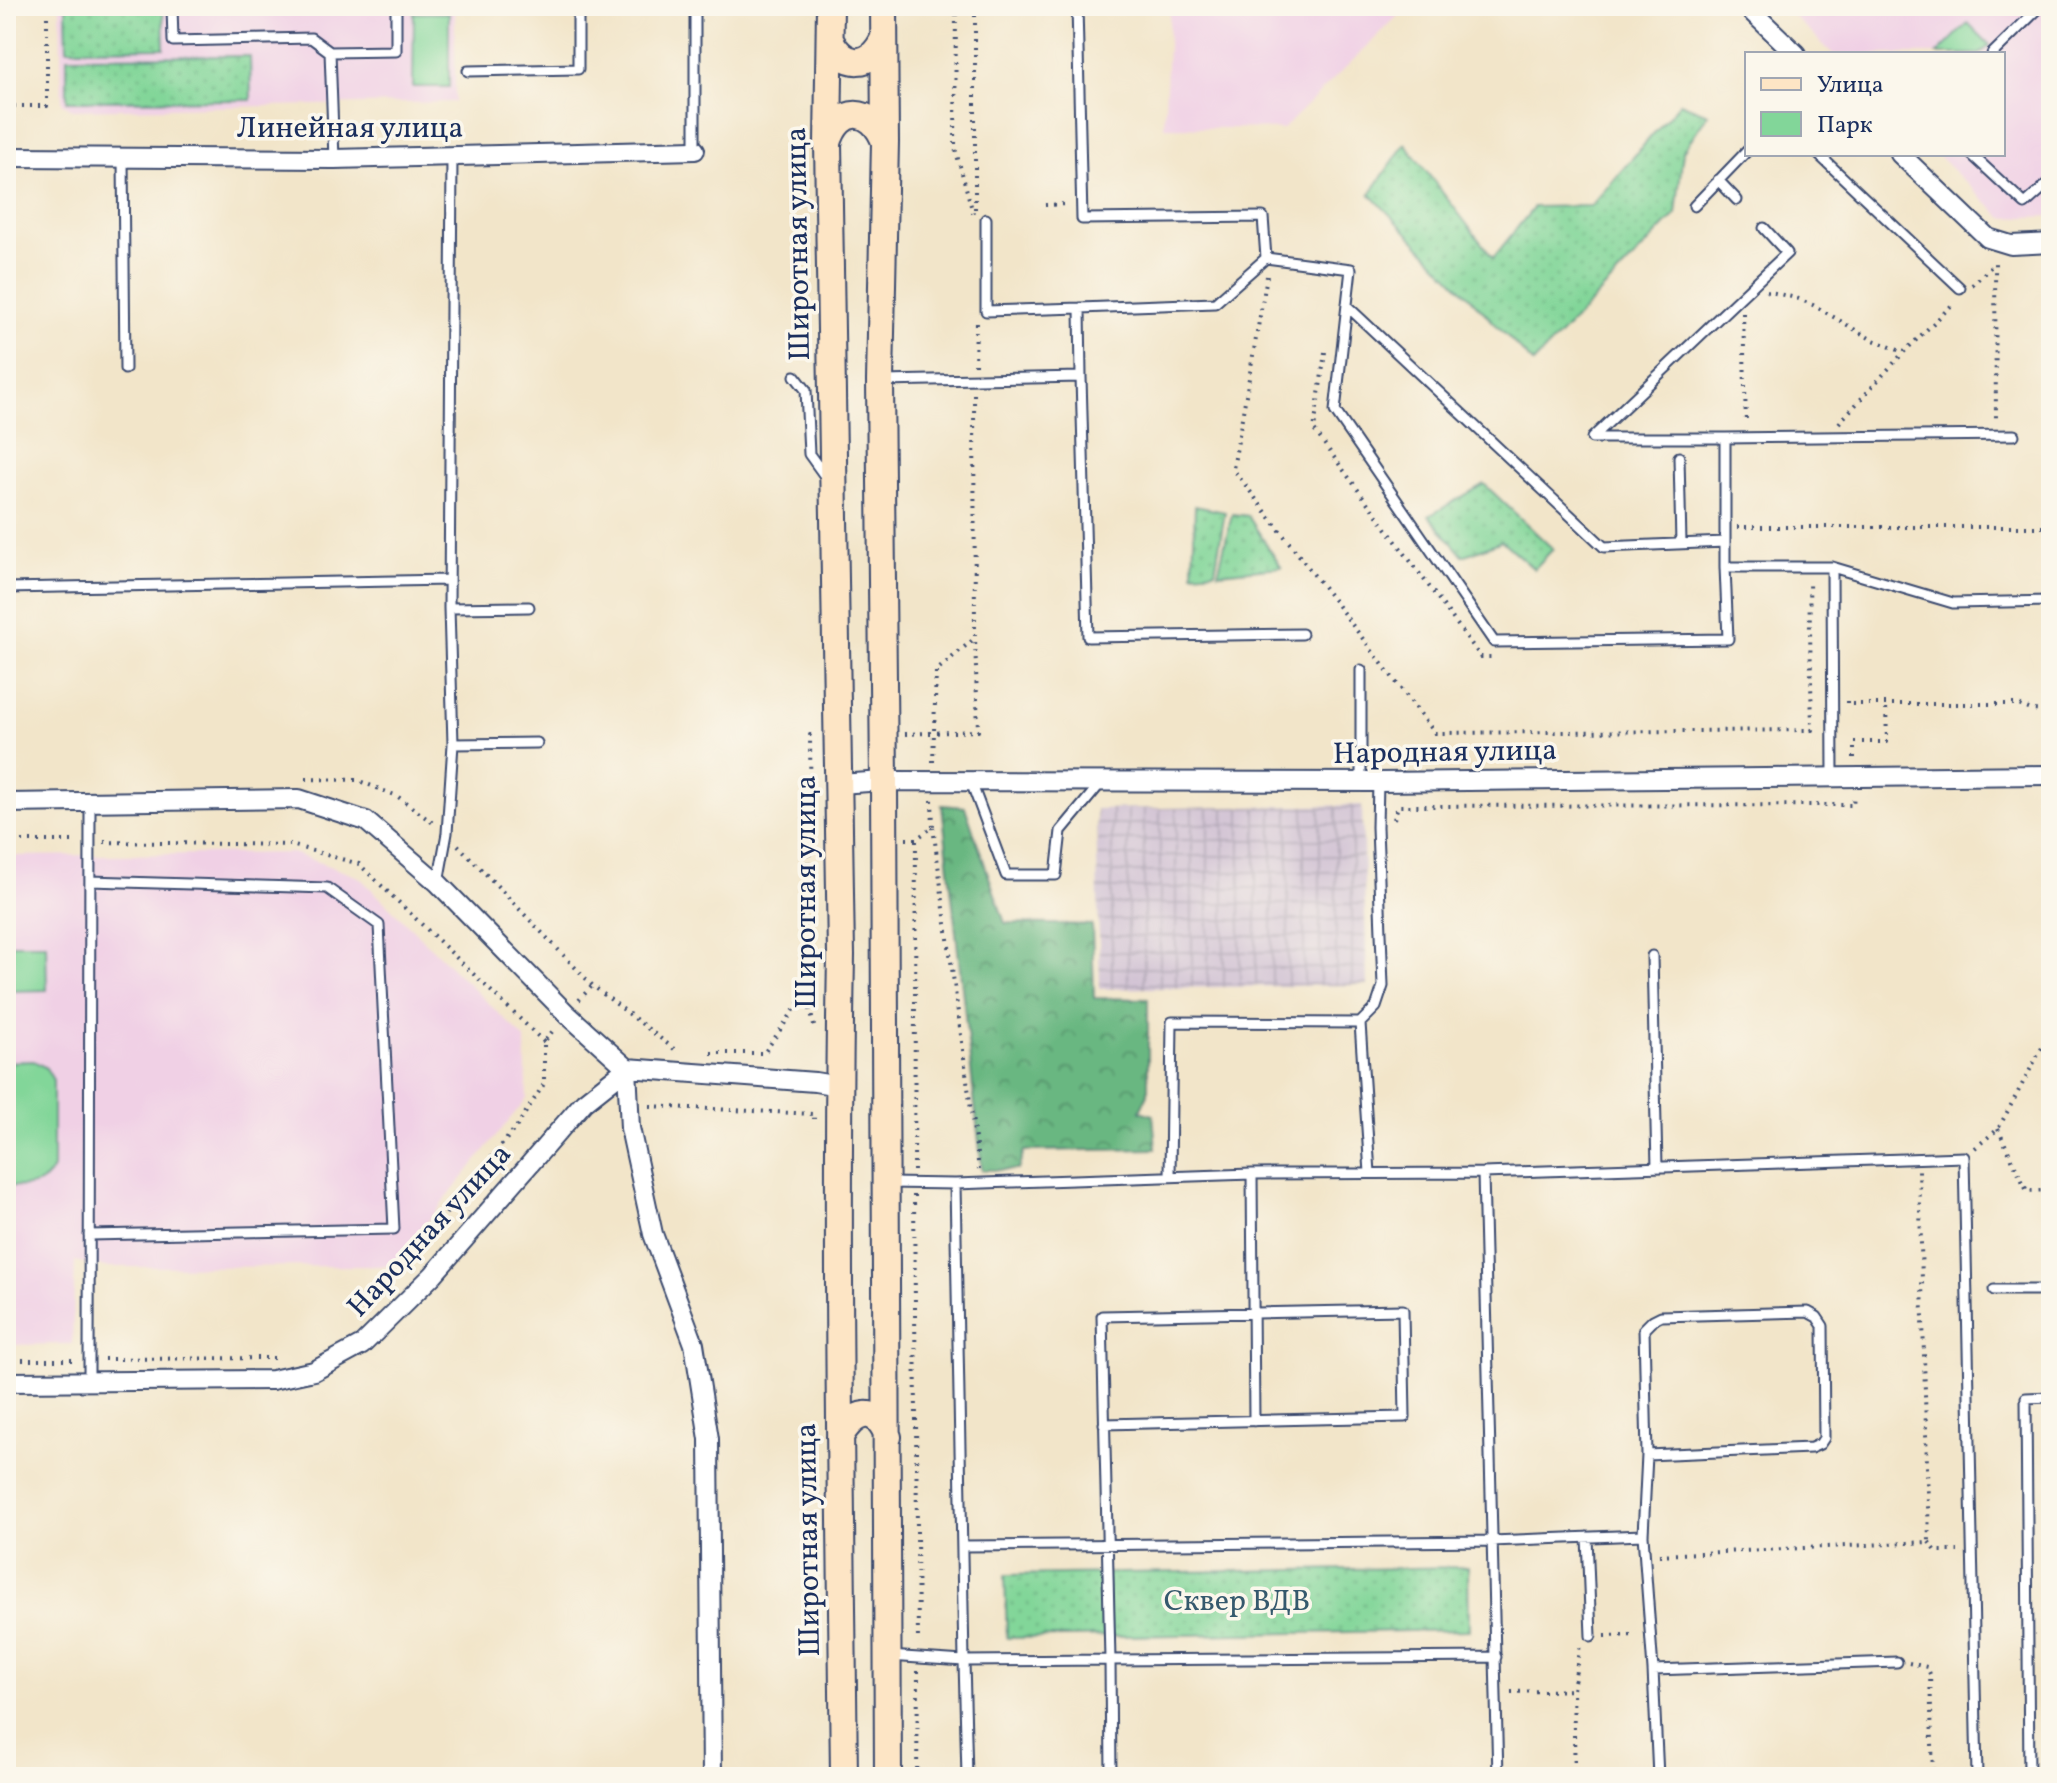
<svg xmlns="http://www.w3.org/2000/svg" width="2057" height="1783" viewBox="0 0 2057 1783" font-family="Vollkorn,serif">
	<style>
		.built { fill: #f0d0e5 }
		.industrial { fill: url(#industrial-grid) }
		.green { fill: url(#green-dots); stroke: #4e827c; stroke-width: 2 }
		.forest { fill: url(#forest-crowns); stroke: #427370; stroke-width: 2 }
		.pitch { fill: #82d699; stroke: #4e827c; stroke-width: 2 }
		.lines { fill: none; stroke-linecap: round; stroke-linejoin: round }
		.lane-casing { stroke: #3b4a6e; stroke-width: 13 }
		.street-casing { stroke: #3b4a6e; stroke-width: 22 }
		.secondary-casing { stroke: #3b4a6e; stroke-width: 30 }
		.path { stroke: #3b4a6e; stroke-width: 4; stroke-dasharray: 2 6; stroke-linecap: butt }
		.lane { stroke: #fff; stroke-width: 9 }
		.street { stroke: #fff; stroke-width: 18 }
		.secondary { stroke: #fde5c5; stroke-width: 26 }
		.labels { text-anchor: middle; dominant-baseline: central; stroke-width: 7; stroke-linejoin: round; paint-order: stroke }
		.street-label { font-size: 30px; fill: #1b2f5e; stroke: #fbf7ec }
		.park-label { font-size: 30px; fill: #35596d; stroke: #fbf7ec }
	</style>
	<defs>
		<pattern id="industrial-grid" width="8" height="8" patternUnits="userSpaceOnUse" patternTransform="scale(2)"><rect width="8" height="8" fill="#cebed2"/><path d="M0 4h8M4 0v8" fill="none" stroke="#a69bae"/></pattern>
		<pattern id="green-dots" width="8" height="8" patternUnits="userSpaceOnUse" patternTransform="scale(2)"><rect width="8" height="8" fill="#82d699"/><path d="M2 2h.1M6 6h.1" fill="none" stroke="#70b886" stroke-width="1.8" stroke-linecap="round"/></pattern>
		<pattern id="forest-crowns" width="20" height="18" patternUnits="userSpaceOnUse" patternTransform="scale(2)"><rect width="20" height="18" fill="#69b781"/><path d="M2 6a3 3 0 1 1 6 0M12 15a3 3 0 1 1 6 0" fill="none" stroke="#56956d"/></pattern>
	</defs>
	<rect width="100%" height="100%" fill="#fbf7ec"/>
	<filter id="ink" filterUnits="userSpaceOnUse"><feTurbulence type="fractalNoise" baseFrequency=".0125" numOctaves="2"/><feDisplacementMap in="SourceGraphic" scale="16" xChannelSelector="R" yChannelSelector="G"/><feConvolveMatrix kernelMatrix="1 2 1 2 8 2 1 2 1" color-interpolation-filters="sRGB"/></filter>
	<filter id="wash" filterUnits="userSpaceOnUse"><feTurbulence type="fractalNoise" baseFrequency=".006" numOctaves="4" result="noise"/><feDisplacementMap in="SourceGraphic" scale="32" xChannelSelector="R" yChannelSelector="G"/><feGaussianBlur stdDeviation="1.8" result="paint"/><feColorMatrix in="noise" values="0 0 0 0 0 0 0 0 0 0 0 0 0 0 0 0 0 1.4 0 .05"/><feComposite in="paint" operator="in"/></filter>
	<g filter="url(#wash)">
		<rect width="100%" height="100%" fill="#f2e5c9"/>
		<!-- built -->
		<path class="built" d="M 60,6 L 455,6 L 455,102 L 74,110 L 62,103 Z
			M 1170,6 L 1408,6 L 1283,129 L 1164,127 Z
			M 1783,6 L 2051,6 L 2051,216 L 2003,218 L 1936,154 L 2003,154 L 2003,54 L 1833,54 Z
			M 293,853 L 359,877 L 525,1039 L 527,1098 L 392,1266 L 105,1267 L 75,1261 L 72,1344 L 6,1345 L 6,856 Z"/>
		<!-- industrial -->
		<path class="industrial" d="M 1362,805 L 1367,985 L 1100,989 L 1096,809 Z"/>
		<!-- green -->
		<path class="green" d="M 66,6 L 163,6 L 164,48 L 67,49 Z
			M 250,56 L 251,100 L 67,101 L 67,57 Z
			M 1680,103 L 1708,114 L 1683,151 L 1676,214 L 1533,363 L 1370,194 L 1405,144 L 1493,258 L 1534,207 L 1591,206 Z
			M 1484,484 L 1553,549 L 1534,569 L 1502,541 L 1463,556 L 1429,516 Z
			M 1195,506 L 1225,512 L 1215,571 L 1193,573 Z
			M 1232,514 L 1248,516 L 1281,567 L 1218,573 Z
			M 1468,1567 L 1469,1630 L 1007,1638 L 1005,1575 Z"/>
		<!-- forest -->
		<path class="forest" d="M 942,805 L 965,807 L 1005,923 L 1092,925 L 1094,998 L 1148,999 L 1148,1094 L 1140,1111 L 1153,1115 L 1156,1149 L 1024,1151 L 1018,1170 L 982,1170 Z"/>
		<!-- pitch -->
		<path class="pitch" d="M 414,13 L 449,13 L 449,87 L 413,87 Z
			M 1968,23 L 1990,45 L 1980,54 L 1937,54 Z
			M 11,944 L 46,944 L 47,990 L 12,991 Z
			M 34,1061 L 46,1068 L 53,1080 L 53,1168 C 44,1188 25,1188 6,1185 L 6,1062 Z"/>
	</g>
	<g filter="url(#ink)">
		<g class="lines">
			<!-- lane casing -->
			<g class="lane-casing">
				<path id="lane" d="M 172,6 L 173,41 L 311,38 L 330,52 L 396,51 L 396,6
					M 695,6 L 695,150
					M 1077,6 L 1082,219 L 1263,217 L 1266,258 L 1351,269 L 1335,411 L 1494,642 L 1728,639 L 1725,567
					M 330,52 L 334,159
					M 1992,54 L 2041,6
					M 468,71 L 578,69 L 578,6
					M 1818,154 L 1960,288
					M 1971,154 L 2025,204 L 2051,181
					M 123,158 L 125,369
					M 1718,180 L 1737,200
					M 1694,206 L 1747,151
					M 986,219 L 986,311 L 1080,308
					M 1347,306 L 1604,547 L 1725,542
					M 795,376 L 806,390 L 809,454 L 827,479
					M 1081,377 L 1080,308 L 1215,303 L 1266,258
					M 883,381 L 1081,377 L 1088,637 L 1302,634
					M 1725,438 L 1592,438 L 1787,253 L 1764,228
					M 1679,457 L 1681,544
					M 1832,567 L 1953,603 L 2051,601
					M 6,588 L 449,580
					M 449,608 L 452,157
					M 453,744 L 449,608 L 529,607
					M 1833,777 L 1832,567 L 1725,567 L 1725,438 L 2014,435
					M 971,782 L 1006,875 L 1056,875 L 1061,831 L 1100,784
					M 1361,782 L 1361,670
					M 438,883 L 447,833 L 453,744 L 537,743
					M 1652,956 L 1657,1167
					M 1360,1023 L 1376,1007 L 1383,986 L 1377,827 L 1378,782
					M 1483,1173 L 1498,1777
					M 1252,1174 L 1254,1421
					M 1170,1176 L 1172,1022 L 1360,1023 L 1370,1173
					M 888,1183 L 955,1184 L 1252,1174 L 1483,1173 L 1964,1157 L 1977,1777
					M 89,1235 L 394,1229 L 379,925 L 327,888 L 90,881
					M 1994,1290 L 2051,1290
					M 89,1380 L 90,801
					M 1104,1424 L 1405,1417 L 1403,1310 L 1102,1316 C 1104,1431 1108,1545 1110,1660 L 1496,1657
					M 1643,1535 L 1647,1455 L 1811,1448 L 1820,1444 L 1824,1438 L 1823,1326 L 1817,1317 L 1808,1312 L 1661,1316 L 1653,1320 L 1644,1329 L 1647,1455
					M 1587,1537 L 1591,1636
					M 963,1546 L 1492,1541 L 1643,1535 L 1653,1670 L 1897,1662
					M 889,1656 L 964,1661 L 955,1184
					M 1653,1670 L 1658,1777
					M 967,1777 L 964,1661 L 1110,1660 L 1111,1777
					M 2029,1777 L 2026,1398 L 2051,1397"/>
			</g>
			<!-- street casing -->
			<g class="street-casing">
				<path id="street" d="M 1746,6 L 1796,54
					M 1900,154 L 1988,238 L 2011,245 L 2051,243
					M 6,157 L 334,159 L 695,150
					M 839,784 L 884,781 L 1378,782 L 2051,775
					M 6,803 L 299,799 L 366,821 L 438,883 L 567,1014 L 627,1068 L 815,1082 L 839,1086
					M 627,1068 L 630,1128 L 653,1234 L 694,1344 L 709,1439 L 712,1777
					M 6,1382 L 272,1380 L 314,1371 L 362,1345 L 433,1275 L 584,1102 L 627,1068"/>
			</g>
			<!-- secondary casing -->
			<g class="secondary-casing">
				<path id="secondary" d="M 830,6 L 828,143 L 841,955 C 836,1229 841,1503 844,1777
					M 884,6 L 885,142 L 880,381 L 884,781 L 888,1777
					M 830,40 C 845,69 871,68 884,38
					M 828,143 C 839,105 872,106 885,142
					M 840,1437 C 853,1411 877,1404 888,1437"/>
			</g>
			<!-- path -->
			<path class="path" d="M 956,6 L 955,148 L 973,213
				M 6,106 L 47,106 L 47,6
				M 1045,205 L 1067,204
				M 975,209 L 975,6
				M 1267,276 L 1233,469 L 1435,733 L 1812,730 L 1809,580
				M 1972,285 L 1995,263 L 1996,422
				M 1766,291 L 1796,298 L 1813,305 L 1871,339 L 1903,352
				M 1743,313 L 1746,424
				M 1325,352 L 1314,430 L 1481,657 L 1491,657
				M 975,365 L 976,321
				M 1839,423 L 1903,353 L 1955,302
				M 1737,527 L 2051,527
				M 1847,701 L 1847,704 L 2016,704 L 2031,710 L 2051,711
				M 905,734 L 978,731 L 975,638 L 974,393
				M 1854,758 L 1854,742 L 1887,742 L 1886,705
				M 933,762 L 936,671 L 975,638
				M 306,779 L 357,780 L 397,796 L 433,823
				M 1394,819 L 1398,806 L 1853,805 L 1854,795
				M 933,827 L 979,1169
				M 906,839 L 916,839 L 933,827 L 932,799
				M 6,841 L 75,841
				M 104,842 L 291,845 L 359,864 L 544,1042
				M 458,845 L 593,986 L 678,1052
				M 806,993 L 815,1030
				M 579,1000 L 592,986
				M 711,1053 L 764,1053 L 806,993 L 803,900 L 811,842 L 810,735 L 816,735
				M 650,1106 L 814,1114 L 814,1119
				M 1998,1129 L 2027,1191 L 2051,1190
				M 1975,1148 L 1998,1129 L 2051,1031
				M 914,1171 L 916,839
				M 914,1195 L 918,1643
				M 365,1313 L 517,1126 L 544,1084 L 544,1042 L 555,1028
				M 104,1359 L 276,1358
				M 6,1360 L 76,1360
				M 1929,1542 L 1936,1551 L 1958,1551
				M 1659,1555 L 1929,1542 L 1919,1170
				M 1605,1636 L 1636,1635
				M 1909,1663 L 1927,1667 L 1930,1674 L 1933,1777
				M 1511,1692 L 1573,1690
				M 917,1777 L 918,1671
				M 1575,1777 L 1573,1690 L 1580,1644"/>
			<!-- lane -->
			<use href="#lane" class="lane"/>
			<!-- street -->
			<use href="#street" class="street"/>
			<!-- secondary -->
			<use href="#secondary" class="secondary"/>
		</g>
	</g>
	<g class="labels">
		<!-- street labels -->
		<g class="street-label">
			<text x="350" y="129">Линейная улица</text>
			<text transform="translate(799 244) rotate(-91)">Широтная улица</text>
			<text transform="translate(1445 753) rotate(-1)">Народная улица</text>
			<text transform="translate(807 892) rotate(-90)">Широтная улица</text>
			<text transform="translate(430 1231) rotate(-47)">Народная улица</text>
			<text transform="translate(809 1540) rotate(-91)">Широтная улица</text>
		</g>
		<!-- park labels -->
		<g class="park-label">
			<text x="1237" y="1602">Сквер ВДВ</text>
		</g>
	</g>
	<!-- margin -->
	<rect width="2057" height="1783" fill="none" stroke="#fbf7ec" stroke-width="32"/>
	<!-- legend -->
	<rect x="1745" y="52" width="260" height="104" fill="#fbf7ec" stroke="#a1a7b3" stroke-width="2"/>
	<rect x="1761" y="78" width="40" height="12" fill="#fde5c5" stroke="#a1a7b3" stroke-width="2"/>
	<text x="1817" y="92" font-size="24" fill="#1b2f5e">Улица</text>
	<rect x="1761" y="112" width="40" height="24" fill="#82d699" stroke="#a1a7b3" stroke-width="2"/>
	<text x="1817" y="132" font-size="24" fill="#1b2f5e">Парк</text>
</svg>
